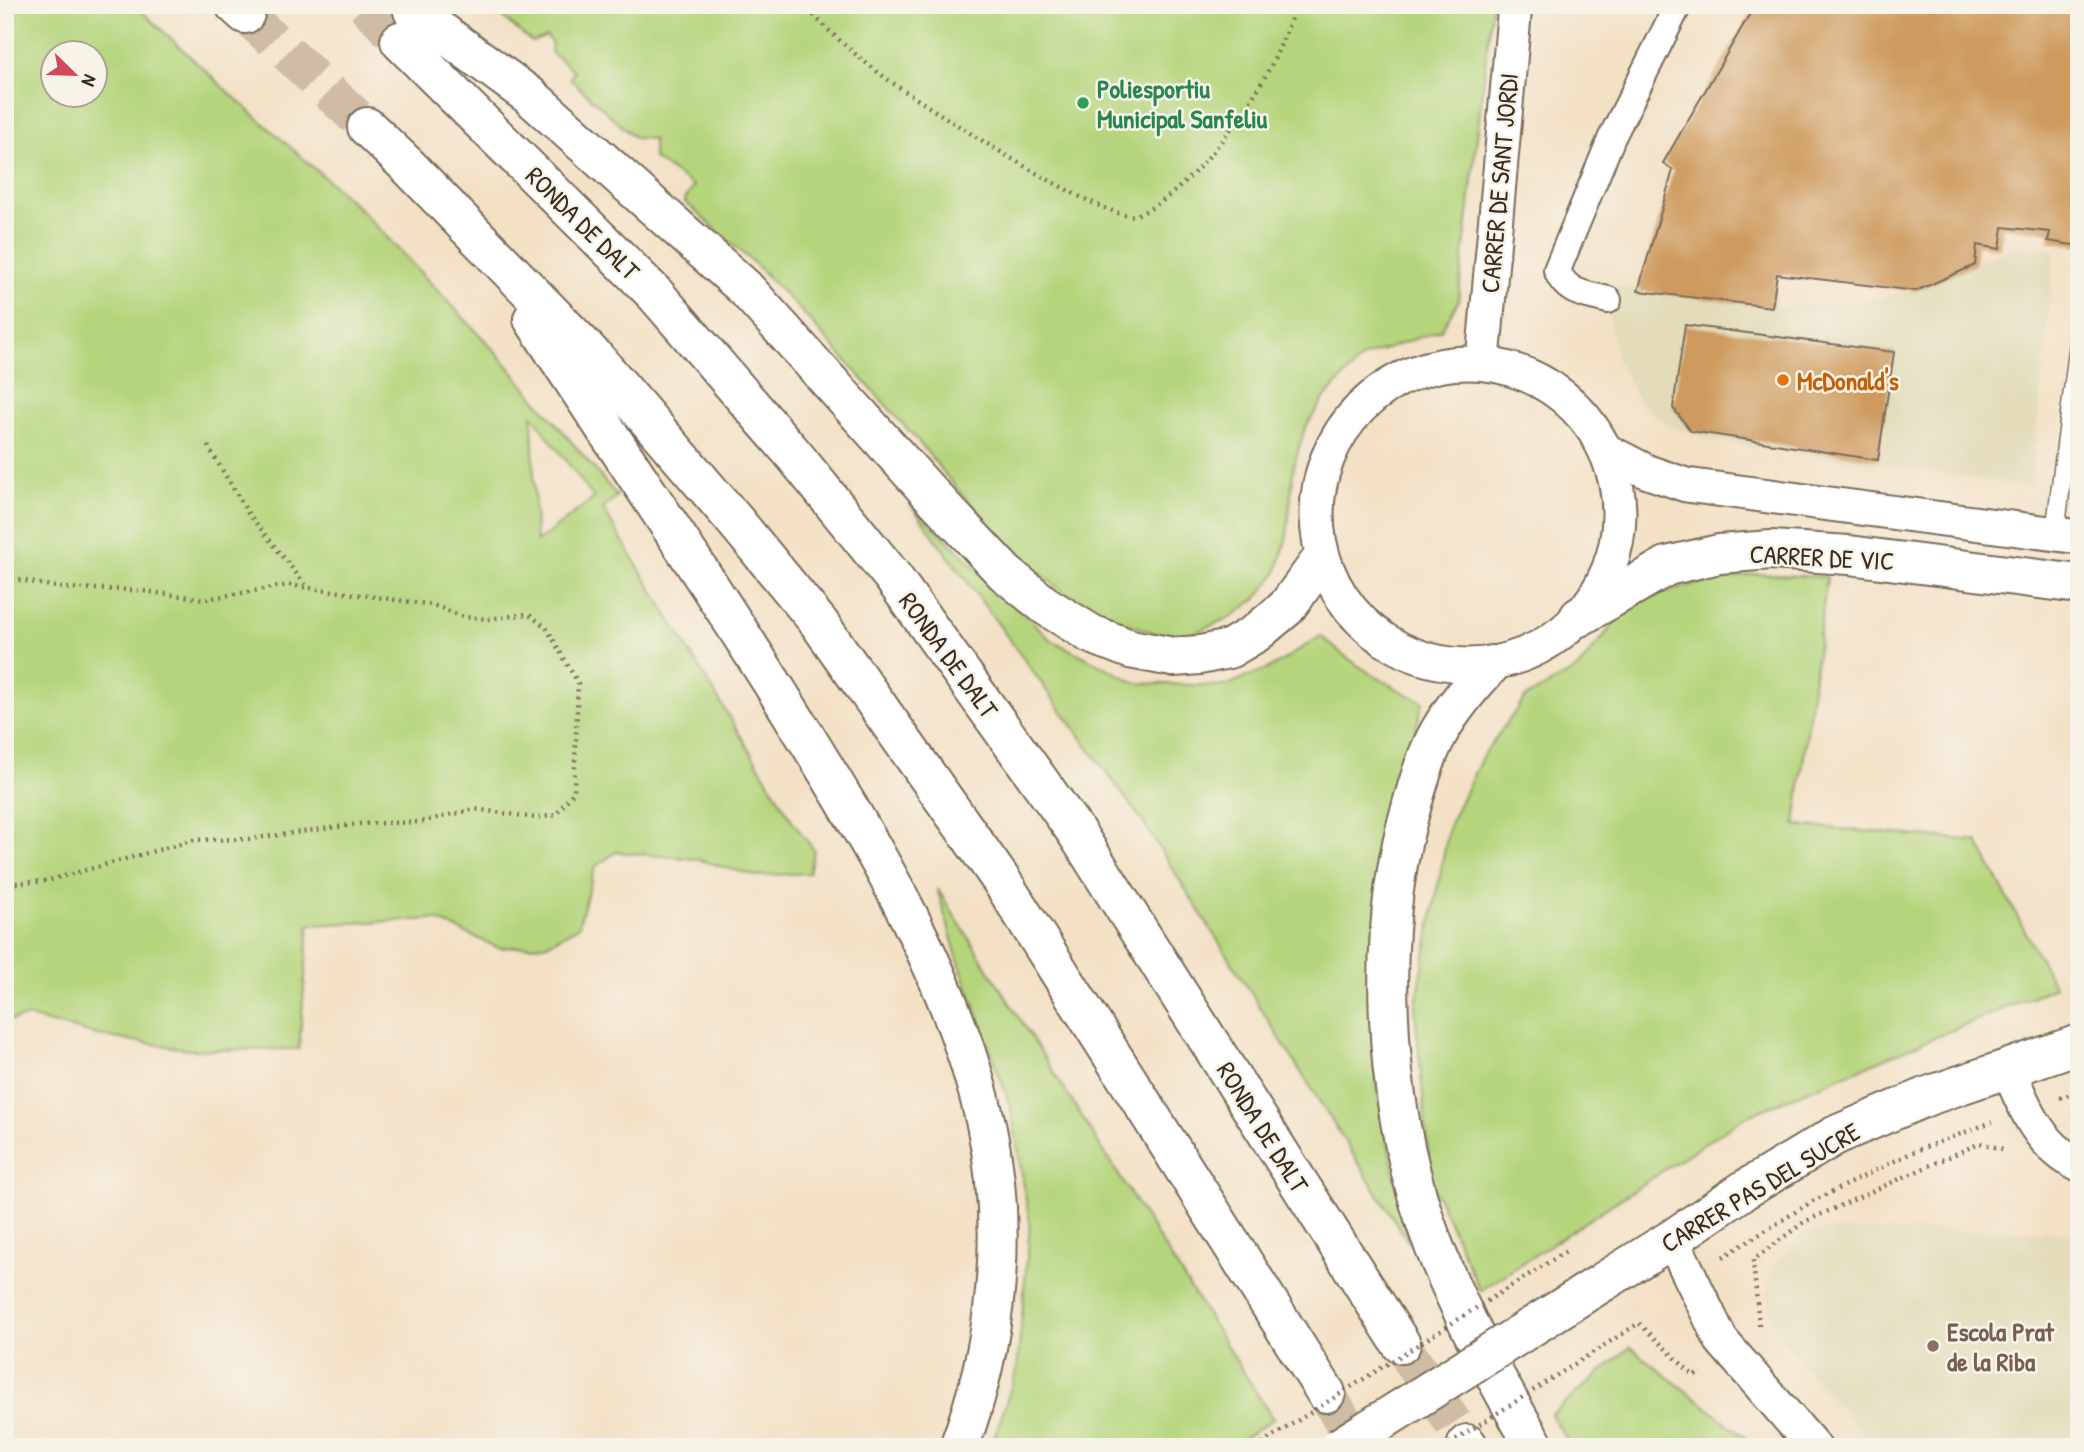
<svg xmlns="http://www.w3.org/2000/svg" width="2084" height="1452" viewBox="0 0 2084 1452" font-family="'Patrick Hand',sans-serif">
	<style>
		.built { fill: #e2dcba }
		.green { fill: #b5d57d; stroke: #78804e; stroke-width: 2; fill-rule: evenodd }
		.building { fill: #ce9a5d }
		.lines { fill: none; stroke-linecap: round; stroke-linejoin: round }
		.trunk-tunnel { stroke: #cebca4; stroke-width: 38; stroke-dasharray: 38 19; stroke-linecap: butt }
		.service-casing { stroke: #7b6a59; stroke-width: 21 }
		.pedestrian-casing { stroke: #7b6a59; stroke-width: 30 }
		.minor-casing { stroke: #7b6a59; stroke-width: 37 }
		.tertiary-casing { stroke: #7b6a59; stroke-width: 42 }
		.trunk-casing { stroke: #7b6a59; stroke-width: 42 }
		.path { stroke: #7b6a59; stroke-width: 4.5; stroke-dasharray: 2 5; stroke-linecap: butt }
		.service { stroke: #fff; stroke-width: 18 }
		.pedestrian { stroke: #fff; stroke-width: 26 }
		.minor { stroke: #fff; stroke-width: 33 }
		.tertiary { stroke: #fff; stroke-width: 38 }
		.trunk { stroke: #fff; stroke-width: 38 }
		.tertiary-bridge-casing { stroke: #7b6a59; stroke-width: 42; stroke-linecap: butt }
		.path-bridge { stroke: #7b6a59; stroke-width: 4.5; stroke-dasharray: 2 5; stroke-linecap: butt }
		.tertiary-bridge { stroke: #fff; stroke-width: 38 }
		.leisure-dot { fill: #2e9e5b; stroke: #f7f3e8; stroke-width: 2.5 }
		.food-dot { fill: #e8710a; stroke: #f7f3e8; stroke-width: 2.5 }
		.education-dot { fill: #8d6e63; stroke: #f7f3e8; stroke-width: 2.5 }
		.labels { text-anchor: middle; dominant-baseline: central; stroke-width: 5; stroke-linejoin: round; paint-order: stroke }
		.leisure-label { font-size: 26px; font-weight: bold; fill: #27864d; stroke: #f7f3e8; text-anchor: start }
		.street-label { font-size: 26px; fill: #3b2a1e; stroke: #f7f3e8 }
		.food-label { font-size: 26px; font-weight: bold; fill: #c56008; stroke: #f7f3e8; text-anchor: start }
		.education-label { font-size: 26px; font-weight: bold; fill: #785e54; stroke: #f7f3e8; text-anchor: start }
	</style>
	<rect width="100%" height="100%" fill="#f7f3e8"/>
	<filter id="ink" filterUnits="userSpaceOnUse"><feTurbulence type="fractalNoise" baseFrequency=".0143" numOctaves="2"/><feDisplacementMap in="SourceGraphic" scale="14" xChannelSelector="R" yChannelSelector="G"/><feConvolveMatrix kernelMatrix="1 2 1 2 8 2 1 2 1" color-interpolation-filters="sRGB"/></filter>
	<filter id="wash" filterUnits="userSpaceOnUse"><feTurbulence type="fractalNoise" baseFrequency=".00686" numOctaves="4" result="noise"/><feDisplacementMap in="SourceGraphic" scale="28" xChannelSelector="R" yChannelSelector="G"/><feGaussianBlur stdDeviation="1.57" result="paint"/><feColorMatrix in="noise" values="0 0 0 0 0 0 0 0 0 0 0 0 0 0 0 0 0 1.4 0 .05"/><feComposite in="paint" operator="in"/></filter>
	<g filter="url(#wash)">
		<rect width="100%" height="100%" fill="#f3e1c6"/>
		<!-- built -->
		<path class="built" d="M 2014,246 L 2055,250 L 2031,487 L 1710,440 L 1674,428 L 1642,406 L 1616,359 L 1609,315 L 1614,286 L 1772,307 L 1869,301 L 1916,290 Z
			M 1823,1230 L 2056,1231 L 2079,1237 L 2079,1447 L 1876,1447 L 1802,1366 L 1773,1325 L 1769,1311 L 1767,1286 L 1776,1260 L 1804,1234 Z"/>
		<!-- green -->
		<path class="green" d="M 5,5 L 135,5 L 226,90 L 360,209 L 496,352 L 617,496 L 603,509 L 793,822 L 814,850 L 809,873 L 756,876 L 696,859 L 616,852 L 595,867 L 578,927 L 545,945 L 499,948 L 435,919 L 309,925 L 299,1049 L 192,1050 L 102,1036 L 28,1017 L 5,1021 ZM 94,52 L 94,94 L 52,94 L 52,52 ZM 532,415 L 594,498 L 537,542 L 536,541 Z
			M 488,5 L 1492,5 L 1458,302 L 1441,330 L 1363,357 L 1325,397 L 1305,428 L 1294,464 L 1287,536 L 1277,572 L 1256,599 L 1229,618 L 1191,634 L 1158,634 L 1111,618 L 1066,594 L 1025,562 L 957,489 L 918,441 L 805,315 L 756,265 L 684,201 L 694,186 L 653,158 L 653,139 L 635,138 L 570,79 L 574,71 L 551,52 L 552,44 L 547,36 L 532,42 Z
			M 911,505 L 1051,640 L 1136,683 L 1225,686 L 1272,667 L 1321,636 C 1352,665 1385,683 1423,702 L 1414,737 L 1395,883 L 1376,1085 L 1409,1243 L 1143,822 Z
			M 1755,574 L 1827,577 L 1795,825 L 1977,841 L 2055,987 L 1745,1117 L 1480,1291 L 1431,1182 L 1415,1010 L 1449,826 L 1482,757 L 1525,698 L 1577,669 L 1629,605 L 1691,585 Z
			M 937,888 L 1273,1419 L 1231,1447 L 991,1447 L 1017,1370 L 1030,1224 L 1011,1108 L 957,957 Z
			M 1630,1347 L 1757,1447 L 1572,1447 L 1551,1415 Z"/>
		<g id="blocks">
			<!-- building -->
			<path class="building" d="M 1755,5 L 2051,5 L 2079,8 L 2079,246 L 2048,241 L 2050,232 L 2003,227 L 2000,249 L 1977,245 L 1975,265 L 1916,291 L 1777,274 L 1772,307 L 1638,291 L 1673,170 L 1663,163 Z
				M 1685,325 L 1894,352 L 1878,460 L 1691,431 L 1673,408 Z"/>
		</g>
	</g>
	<g filter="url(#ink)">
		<use href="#blocks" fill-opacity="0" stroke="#7b6a59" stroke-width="2"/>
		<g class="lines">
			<!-- trunk-tunnel -->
			<path class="trunk-tunnel" d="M 365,5 L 400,41
				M 245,14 L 367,127
				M 1401,1344 L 1467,1444
				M 1326,1393 L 1359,1447"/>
			<!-- service casing -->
			<g class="service-casing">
				<path id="service" d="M 2055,533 L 2079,343"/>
			</g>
			<!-- pedestrian casing -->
			<g class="pedestrian-casing">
				<path id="pedestrian" d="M 1608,300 C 1585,294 1566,294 1557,270 L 1612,137 L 1678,5"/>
			</g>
			<!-- minor casing -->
			<g class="minor-casing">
				<path id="minor" d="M 1483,360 L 1515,5
					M1317 514a151 151 0 1 1 302 0a151 151 0 1 1-302 0Z
					M 1607,451 L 1648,472 L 1686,485 L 2079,537
					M 2008,1068 C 2024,1107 2039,1146 2079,1165
					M 1672,1239 L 1721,1340 L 1814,1447"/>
			</g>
			<!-- tertiary casing -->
			<g class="tertiary-casing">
				<path id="tertiary" d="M 1579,617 L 1667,566 L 1719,554 L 1771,550 L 1849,555 L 2079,584
					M 1603,1282 L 1672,1239 L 1744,1190 L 1836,1135 L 1928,1096 L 2079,1044"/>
			</g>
			<!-- trunk casing -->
			<g class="trunk-casing">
				<path id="trunk" d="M 235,5 L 245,14
					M 413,11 L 530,96 L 745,288 L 927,490 L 1005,573 L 1046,606 L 1091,634 L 1130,649 L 1173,657 L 1200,655 L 1229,649 L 1256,633 L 1286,608 L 1321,560
					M 400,41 L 655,294 L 794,455 L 892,576 L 1076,832 L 1401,1344
					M 367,127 L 408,166 L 596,359 L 736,522 L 819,623 L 1001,880 L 1326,1393
					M 533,319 C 621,455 714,588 799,726 C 876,850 954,980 986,1124 C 1009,1230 997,1346 959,1447
					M 1491,665 C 1471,686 1453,707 1439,732 C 1427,753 1420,777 1413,801 C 1374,930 1383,1096 1426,1224 C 1451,1297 1496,1380 1535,1447
					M 1467,1444 L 1469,1447"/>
			</g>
			<!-- path -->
			<path class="path" d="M 804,5 C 829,32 857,57 887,79 C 920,102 1107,225 1136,215 C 1184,199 1243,117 1267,73 C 1279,52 1287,28 1297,5
				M 208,446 L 248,513 L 308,588
				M 5,577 L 61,588 L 134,590 L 206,599 L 289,585 L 433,605 L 464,617 L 488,619 L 528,614 L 546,627 L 578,683 L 574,791 L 556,815 L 536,818 L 475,809 L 420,822 L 360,824 L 249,839 L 194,840 L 46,881 L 5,884
				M 2060,1098 L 2079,1091
				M 1723,1257 L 1813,1201 L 1913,1152 L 1992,1122
				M 1759,1325 L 1753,1260 L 1804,1222 L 1980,1143 L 2006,1150
				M 1622,1334 L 1639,1323 L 1694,1376 L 1701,1371"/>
			<!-- service -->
			<use href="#service" class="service"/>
			<!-- pedestrian -->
			<use href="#pedestrian" class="pedestrian"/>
			<!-- minor -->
			<use href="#minor" class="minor"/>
			<!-- tertiary -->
			<use href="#tertiary" class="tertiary"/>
			<!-- trunk -->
			<use href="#trunk" class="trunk"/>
			<!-- tertiary-bridge casing -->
			<g class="tertiary-bridge-casing">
				<path id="tertiary-bridge" d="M 1340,1447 L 1603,1282"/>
			</g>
			<!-- path-bridge -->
			<path class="path-bridge" d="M 1256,1447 L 1568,1250
				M 1444,1447 L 1622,1334"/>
			<!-- tertiary-bridge -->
			<use href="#tertiary-bridge" class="tertiary-bridge"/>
		</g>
	</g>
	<!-- markers -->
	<circle class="leisure-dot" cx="1083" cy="103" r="7"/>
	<circle class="food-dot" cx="1783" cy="380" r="7"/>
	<circle class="education-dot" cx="1933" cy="1346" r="7"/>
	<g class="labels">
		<!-- leisure labels -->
		<g class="leisure-label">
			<text x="1097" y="88">Poliesportiu<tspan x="1097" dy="30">Municipal Sanfeliu</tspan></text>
		</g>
		<!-- street labels -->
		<g class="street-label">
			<text transform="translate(1499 183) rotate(-85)">CARRER DE SANT JORDI</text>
			<text transform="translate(583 223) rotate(45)">RONDA DE DALT</text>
			<text transform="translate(1822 557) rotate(3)">CARRER DE VIC</text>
			<text transform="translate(949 655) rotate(54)">RONDA DE DALT</text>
			<text transform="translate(1263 1127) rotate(58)">RONDA DE DALT</text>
			<text transform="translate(1760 1187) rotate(-31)">CARRER PAS DEL SUCRE</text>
		</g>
		<!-- food labels -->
		<g class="food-label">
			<text x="1797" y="380">McDonald's</text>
		</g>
		<!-- education labels -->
		<g class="education-label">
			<text x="1947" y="1331">Escola Prat<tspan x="1947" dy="30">de la Riba</tspan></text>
		</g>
	</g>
	<!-- margin -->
	<rect width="2084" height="1452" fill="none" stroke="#f7f3e8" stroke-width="28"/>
	<!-- north arrow -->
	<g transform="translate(74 74) rotate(113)"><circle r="33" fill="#f7f3e8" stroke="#aca397" stroke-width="2"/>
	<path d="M0-5L12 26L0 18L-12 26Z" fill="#d1495b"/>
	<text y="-10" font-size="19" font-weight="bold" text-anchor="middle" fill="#3b2a1e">N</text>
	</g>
</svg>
